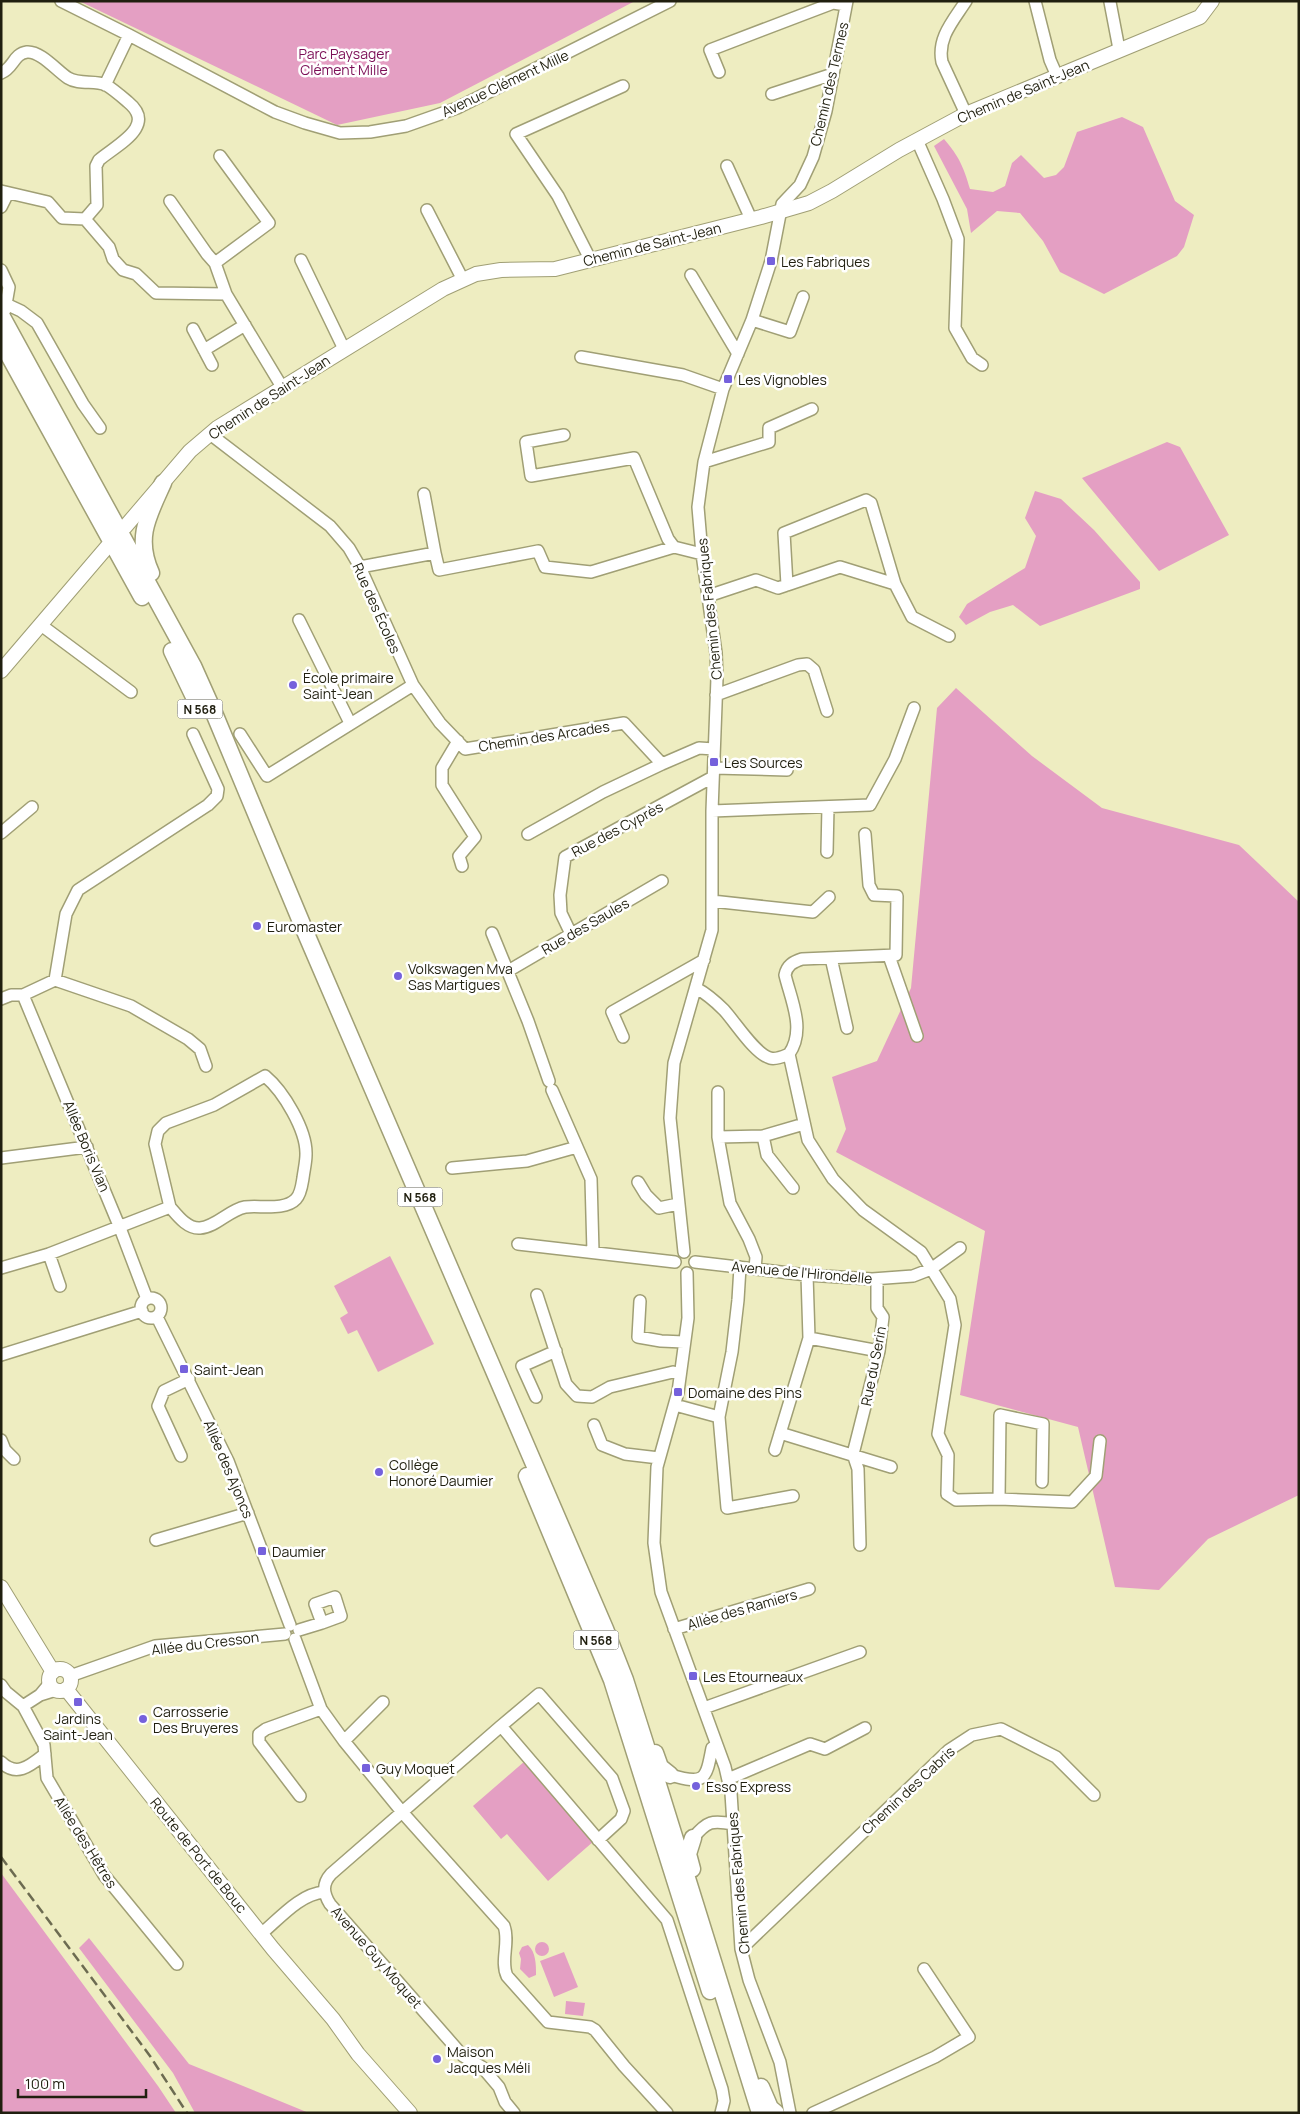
<svg xmlns="http://www.w3.org/2000/svg" width="1300" height="2114" viewBox="0 0 1300 2114" font-family="Manrope,sans-serif">
	<style>
		.green { fill: #e49fc3 }
		.lines { fill: none; stroke-linecap: round; stroke-linejoin: round }
		.minor-casing { stroke: #a09f75; stroke-width: 14 }
		.major-casing { stroke: #a09f75; stroke-width: 16 }
		.highway-casing { stroke: #a09f75; stroke-width: 19 }
		.minor { stroke: #fff; stroke-width: 11 }
		.major { stroke: #fff; stroke-width: 14 }
		.highway { stroke: #fff; stroke-width: 16 }
		.rail { stroke: #6c6b51; stroke-width: 2.5; stroke-dasharray: 10 5; stroke-linecap: butt }
		.poi-dot { fill: #7561dc; stroke: #fff; stroke-width: 2 }
		.labels { text-anchor: middle; dominant-baseline: central; stroke-width: 5; stroke-linejoin: round; paint-order: stroke }
		.shield { fill: #fff; stroke: #636257; stroke-width: 1 }
		.shield-label { font-size: 12px; font-weight: bold; fill: #201f0f }
		.park-label { font-size: 14px; fill: #7c0f57; stroke: #fff }
		.street-label { font-size: 14px; fill: #201f0f; stroke: #fff }
		.poi-label { font-size: 14px; fill: #201f0f; stroke: #fff; text-anchor: start }
	</style>
	<rect width="100%" height="100%" fill="#eeedc1"/>
	<!-- green -->
	<path class="green" d="M 79,1 L 635,1 L 440,103 L 337,125 Z
		M 1122,117 L 1143,127 L 1175,201 L 1194,215 L 1184,247 L 1177,256 L 1104,294 L 1060,272 L 1043,241 L 1020,213 L 997,211 L 971,233 L 967,209 L 934,146 L 944,139 C 959,156 964,168 970,189 L 993,192 L 1005,186 L 1012,163 L 1021,155 L 1044,178 L 1056,175 L 1064,167 L 1077,132 Z
		M 1167,442 L 1180,447 L 1229,535 L 1159,571 L 1082,478 Z
		M 1035,491 L 1061,499 L 1094,530 L 1140,582 L 1140,589 L 1040,626 L 1013,605 L 990,612 L 966,625 L 959,617 L 967,604 L 1025,568 L 1036,536 L 1025,518 Z
		M 956,688 L 1032,756 L 1102,808 L 1239,845 L 1299,902 L 1299,1495 L 1208,1539 L 1159,1590 L 1115,1587 L 1078,1427 L 960,1395 L 985,1231 L 836,1152 L 846,1129 L 832,1077 L 877,1061 L 911,988 L 937,708 Z
		M 390,1256 L 434,1344 L 378,1372 L 357,1330 L 348,1334 L 340,1318 L 348,1313 L 334,1286 Z
		M 525,1761 L 594,1841 L 548,1881 L 507,1834 L 501,1839 L 473,1806 Z
		M 1,1873 L 158,2086 L 176,2113 L 1,2113 Z
		M 89,1938 L 189,2064 L 309,2113 L 195,2113 L 173,2073 L 79,1948 Z
		M535 1949a7 7 0 1 1 14 0a7 7 0 1 1-14 0Z
		M 528,1945 C 536,1952 536,1965 536,1975 L 529,1978 L 520,1969 L 521,1959 L 519,1953 L 522,1947 Z
		M 564,1952 L 578,1987 L 554,1997 L 540,1961 Z
		M 566,2001 L 585,2003 L 583,2016 L 565,2014 Z"/>
	<g class="lines">
		<!-- minor casing -->
		<g class="minor-casing">
			<path id="minor" d="M 61,1 L 129,35 L 275,112 L 305,123 L 340,133 L 370,132 L 406,126 L 457,108 L 670,1
				M 966,1 C 953,21 937,38 942,62 L 966,114
				M 1035,1 L 1050,60 L 1057,76
				M 1110,2 L 1119,49
				M 719,72 L 710,50 L 833,3 L 846,5
				M 1,73 C 14,68 13,54 27,52 C 41,51 57,71 68,78 C 79,85 95,80 106,85 C 113,89 121,96 128,102 C 157,126 118,144 99,160 L 96,166 L 97,205 L 85,219
				M 105,85 L 129,35
				M 772,94 L 833,74
				M 917,140 L 943,199 L 958,239 L 955,328 L 972,358 L 982,365
				M 727,166 L 751,219
				M 1,191 L 48,202 L 62,218 L 85,219
				M 170,201 L 207,254 L 215,263 L 226,294 L 282,387
				M 1,207 L 8,193
				M 427,210 L 463,280
				M 85,219 L 109,247 L 113,259 L 123,270 L 136,274 L 156,293 L 226,294
				M 590,259 L 558,196 L 516,134 L 623,86
				M 301,260 L 344,349
				M 215,263 L 269,223 L 220,156
				M 1,270 L 9,287 L 5,310
				M 691,275 L 738,354
				M 6,304 L 21,311 L 37,323 L 83,404 L 100,428
				M 752,320 L 790,332 L 803,297
				M 193,329 L 212,365
				M 204,350 L 245,325
				M 581,357 L 683,375 L 723,389
				M 210,434 L 330,526 L 349,548 L 360,567 L 413,685 L 440,723 L 465,749 L 624,723 L 662,764 L 699,748 L 714,749
				M 564,435 L 526,442 L 531,476 L 634,458 L 668,539 L 674,547 L 702,554
				M 704,462 L 769,442 L 769,428 L 812,409
				M 424,494 L 435,553
				M 360,567 L 435,553 L 439,570 L 538,551 L 545,567 L 591,572 L 674,547
				M 787,585 L 784,533 L 866,500 L 871,503 L 895,584 L 912,617 L 949,636
				M 708,596 L 756,580 L 778,588 L 840,567 L 895,584
				M 299,620 L 350,723
				M 41,625 L 131,692
				M 716,695 L 798,665 L 807,664 L 814,670 L 827,711
				M 240,734 L 267,776 L 413,685
				M 458,741 L 442,768 L 442,785 L 475,837 L 459,856 L 462,866
				M 714,768 L 787,770
				M 712,811 L 870,805 L 895,759 L 914,708
				M 1,833 L 32,807
				M 528,834 L 603,792 L 662,764
				M 827,852 L 828,807
				M 712,901 L 813,912 L 829,897
				M 492,933 L 528,1021 L 549,1081
				M 571,934 L 561,913 L 560,895 L 565,857 L 713,777
				M 889,956 L 917,1036
				M 831,958 L 847,1028
				M 508,971 L 662,881
				M 55,980 L 66,914 L 78,890 L 208,805 L 217,796 L 218,789 L 193,734
				M 696,988 C 707,994 715,1001 724,1010 C 735,1022 755,1054 770,1058 C 776,1060 784,1056 789,1054 C 806,1030 791,1000 785,975 C 787,965 793,962 802,959 L 896,955 L 897,896 L 874,895 L 869,885 L 865,834
				M 23,995 L 55,980 L 131,1006 L 188,1039 L 200,1049 L 206,1066
				M 1,999 L 11,995 L 23,995 L 120,1228 L 147,1299
				M 623,1037 L 612,1012 L 704,960
				M 789,1054 L 808,1140 L 833,1179 L 863,1210 L 921,1252 L 950,1299 L 955,1325 L 938,1434 L 948,1455 L 947,1494 L 956,1500 L 999,1499 L 1072,1502 L 1096,1476 L 1100,1441
				M 552,1090 L 591,1179 L 593,1252
				M 718,1092 L 718,1137 L 730,1203 L 749,1239 L 756,1257 L 755,1269
				M 763,1136 L 767,1155 L 793,1188
				M 718,1137 L 763,1136 L 804,1124
				M 1,1158 L 87,1147
				M 452,1168 L 527,1161 L 577,1147
				M 638,1182 L 646,1195 L 659,1208 L 678,1204
				M 518,1244 L 675,1262
				M 684,1252 L 670,1118 L 674,1063 L 712,930 L 712,811 L 717,678 L 716,653 L 702,554 L 698,507 L 704,462 L 723,389 L 752,320 L 771,261 L 782,204 L 800,185 L 813,157 L 826,111 L 847,1
				M 49,1254 L 60,1286
				M 695,1262 L 807,1275 L 872,1279 L 913,1276 L 931,1269 L 960,1248
				M 1,1268 L 49,1254 L 170,1207 L 155,1144 L 158,1131 L 166,1123 L 214,1105 L 265,1076 C 283,1091 307,1130 306,1155 C 306,1162 304,1170 303,1178 C 302,1184 301,1194 296,1199 C 285,1211 259,1205 245,1207 C 229,1210 216,1227 200,1228 C 187,1229 177,1215 170,1207
				M 687,1273 L 688,1318 L 678,1392 L 657,1467 L 654,1543 L 661,1592 L 725,1767 L 731,1793 L 741,1949 L 749,1980 L 780,2062 L 790,2113
				M 537,1295 L 566,1384 L 577,1396 L 592,1397 L 610,1387 L 673,1372 L 680,1374
				M141 1308a10 10 0 1 1 20 0a10 10 0 1 1-20 0Z
				M 640,1301 L 638,1337 L 661,1341 L 684,1342
				M 157,1317 L 228,1461 L 290,1625
				M 809,1338 L 879,1351
				M 1,1355 L 142,1311
				M 536,1397 L 522,1366 L 556,1351
				M 675,1405 L 719,1417 L 727,1508 L 793,1496
				M 719,1417 L 732,1352 L 738,1300 L 740,1267
				M 594,1425 L 602,1445 L 625,1454 L 659,1458
				M 780,1433 L 891,1467
				M 1,1440 L 5,1450 L 14,1459
				M 775,1450 L 809,1338 L 807,1275
				M 181,1456 L 158,1406 L 164,1391 L 189,1379
				M 999,1499 L 1000,1415 L 1043,1424 L 1042,1482
				M 156,1540 L 248,1513
				M 860,1545 L 858,1469 L 853,1454 L 879,1351 L 883,1317 L 877,1308 L 877,1279
				M 674,1629 L 809,1589
				M 299,1630 L 322,1623 L 315,1604 L 335,1597 L 341,1616 L 322,1623
				M 295,1639 L 321,1709 L 344,1741 L 402,1812 L 504,1926 C 510,1942 500,1961 507,1976 L 548,2022 L 590,2027 L 595,2030 L 624,2066 L 667,2113
				M 70,1676 L 155,1646 L 285,1634
				M 50,1683 L 40,1695 L 56,1690
				M 1,1685 L 6,1692 L 23,1706 L 40,1695
				M 23,1706 L 44,1745 L 47,1778 L 104,1875 L 177,1964
				M 704,1708 L 860,1652
				M 501,1726 L 539,1694 L 612,1778 L 624,1811 L 621,1819 L 598,1840
				M 344,1741 L 383,1702
				M 1,1762 C 17,1778 31,1765 45,1754
				M 670,1775 C 705,1785 706,1780 712,1748 L 717,1745
				M 728,1779 L 810,1744 L 825,1749 L 865,1728
				M 300,1796 L 259,1742 L 259,1734 L 266,1729 L 321,1709
				M 693,1838 C 707,1821 712,1820 733,1824
				M 261,1934 C 280,1918 300,1894 324,1892
				M 741,1949 L 949,1750 L 972,1735 L 1001,1729 L 1056,1757 L 1094,1795
				M 514,2113 L 505,2102 L 499,2087 L 482,2067 L 463,2056 L 330,1904 C 323,1893 322,1884 331,1874 L 501,1726 L 667,1920 L 722,2089 L 724,2101 L 721,2113
				M 813,2113 L 935,2057 L 969,2037 L 924,1969"/>
		</g>
		<!-- major casing -->
		<g class="major-casing">
			<path id="major" d="M 125,527 L 190,451 L 217,428 L 443,289 L 476,274 L 501,270 L 555,269 L 761,217 L 809,203 L 832,191 L 899,150 L 966,114 L 1200,17 L 1212,1
				M 1,671 L 107,547
				M 1,1587 L 53,1672
				M49 1680a11 11 0 1 1 22 0a11 11 0 1 1-22 0Z
				M 66,1689 L 273,1949 L 333,2019 L 358,2054 L 410,2113"/>
		</g>
		<!-- highway casing -->
		<g class="highway-casing">
			<path id="highway" d="M 1,315 L 193,666 L 214,713 L 307,936 L 605,1629 L 625,1680 L 645,1743 L 760,2113
				M 1,341 L 142,597
				M 151,573 C 135,538 148,516 163,483
				M 172,651 L 195,699
				M 527,1476 L 612,1680 L 710,1991
				M 655,1753 L 660,1767 L 670,1775
				M 692,1869 L 688,1854 L 693,1838
				M 761,2087 L 770,2108 L 776,2113"/>
		</g>
		<!-- minor -->
		<use href="#minor" class="minor"/>
		<!-- major -->
		<use href="#major" class="major"/>
		<!-- highway -->
		<use href="#highway" class="highway"/>
		<!-- rail -->
		<path class="rail" d="M 1,1857 L 150,2056 L 187,2113"/>
	</g>
	<!-- markers -->
	<g class="poi-dot">
		<rect x="766" y="256" width="10" height="10" rx="2.5"/>
		<rect x="723" y="374" width="10" height="10" rx="2.5"/>
		<circle cx="293" cy="685" r="5"/>
		<rect x="709" y="757" width="10" height="10" rx="2.5"/>
		<circle cx="257" cy="926" r="5"/>
		<circle cx="398" cy="976" r="5"/>
		<rect x="179" y="1364" width="10" height="10" rx="2.5"/>
		<rect x="673" y="1387" width="10" height="10" rx="2.5"/>
		<circle cx="379" cy="1472" r="5"/>
		<rect x="257" y="1546" width="10" height="10" rx="2.5"/>
		<rect x="688" y="1671" width="10" height="10" rx="2.5"/>
		<rect x="73" y="1697" width="10" height="10" rx="2.5"/>
		<circle cx="143" cy="1719" r="5"/>
		<rect x="361" y="1763" width="10" height="10" rx="2.5"/>
		<circle cx="696" cy="1786" r="5"/>
		<circle cx="437" cy="2059" r="5"/>
	</g>
	<g class="labels">
		<!-- shield labels -->
		<g class="shield">
			<rect x="177.5" y="699.5" width="45" height="19" rx="4"/>
			<rect x="397.5" y="1187.5" width="45" height="19" rx="4"/>
			<rect x="573.5" y="1630.5" width="45" height="19" rx="4"/>
		</g>
		<g class="shield-label">
			<text x="200" y="709">N 568</text>
			<text x="420" y="1197">N 568</text>
			<text x="596" y="1640">N 568</text>
		</g>
		<!-- park labels -->
		<g class="park-label">
			<text x="344" y="53">Parc Paysager<tspan x="344" dy="16">Clément Mille</tspan></text>
		</g>
		<!-- street labels -->
		<g class="street-label">
			<text transform="translate(505 83) rotate(-25)">Avenue Clément Mille</text>
			<text transform="translate(829 84) rotate(-77)">Chemin des Termes</text>
			<text transform="translate(1023 91) rotate(-23)">Chemin de Saint-Jean</text>
			<text transform="translate(652 244) rotate(-14)">Chemin de Saint-Jean</text>
			<text transform="translate(269 397) rotate(-33)">Chemin de Saint-Jean</text>
			<text transform="translate(377 608) rotate(66)">Rue des Écoles</text>
			<text transform="translate(709 609) rotate(-96)">Chemin des Fabriques</text>
			<text transform="translate(544 736) rotate(-9)">Chemin des Arcades</text>
			<text transform="translate(617 829) rotate(-28)">Rue des Cyprès</text>
			<text transform="translate(585 926) rotate(-30)">Rue des Saules</text>
			<text transform="translate(87 1146) rotate(67)">Allée Boris Vian</text>
			<text transform="translate(802 1272) rotate(5)">Avenue de l'Hirondelle</text>
			<text transform="translate(873 1366) rotate(-79)">Rue du Serin</text>
			<text transform="translate(229 1469) rotate(67)">Allée des Ajoncs</text>
			<text transform="translate(742 1609) rotate(-16)">Allée des Ramiers</text>
			<text transform="translate(205 1643) rotate(-7)">Allée du Cresson</text>
			<text transform="translate(908 1790) rotate(-43)">Chemin des Cabris</text>
			<text transform="translate(86 1842) rotate(58)">Allée des Hêtres</text>
			<text transform="translate(199 1855) rotate(51)">Route de Port de Bouc</text>
			<text transform="translate(738 1883) rotate(-95)">Chemin des Fabriques</text>
			<text transform="translate(377 1957) rotate(49)">Avenue Guy Moquet</text>
		</g>
		<!-- poi labels -->
		<g class="poi-label">
			<text x="781" y="261">Les Fabriques</text>
			<text x="738" y="379">Les Vignobles</text>
			<text x="303" y="677">École primaire<tspan x="303" dy="16">Saint-Jean</tspan></text>
			<text x="724" y="762">Les Sources</text>
			<text x="267" y="926">Euromaster</text>
			<text x="408" y="968">Volkswagen Mva<tspan x="408" dy="16">Sas Martigues</tspan></text>
			<text x="194" y="1369">Saint-Jean</text>
			<text x="688" y="1392">Domaine des Pins</text>
			<text x="389" y="1464">Collège<tspan x="389" dy="16">Honoré Daumier</tspan></text>
			<text x="272" y="1551">Daumier</text>
			<text x="703" y="1676">Les Etourneaux</text>
			<text x="153" y="1711">Carrosserie<tspan x="153" dy="16">Des Bruyeres</tspan></text>
			<text x="78" y="1718" text-anchor="middle">Jardins<tspan x="78" dy="16">Saint-Jean</tspan></text>
			<text x="376" y="1768">Guy Moquet</text>
			<text x="706" y="1786">Esso Express</text>
			<text x="447" y="2051">Maison<tspan x="447" dy="16">Jacques Méli</tspan></text>
		</g>
	</g>
	<!-- border -->
	<rect width="1300" height="2114" fill="none" stroke="#201f0f" stroke-width="5"/>
	<!-- scale -->
	<path d="M18 2089v8h128v-8" fill="none" stroke="#201f0f" stroke-width="2.5"/>
	<text x="25" y="2089" font-size="15" fill="#201f0f" stroke="#ffffff" stroke-width="4" paint-order="stroke">100 m</text>
</svg>
